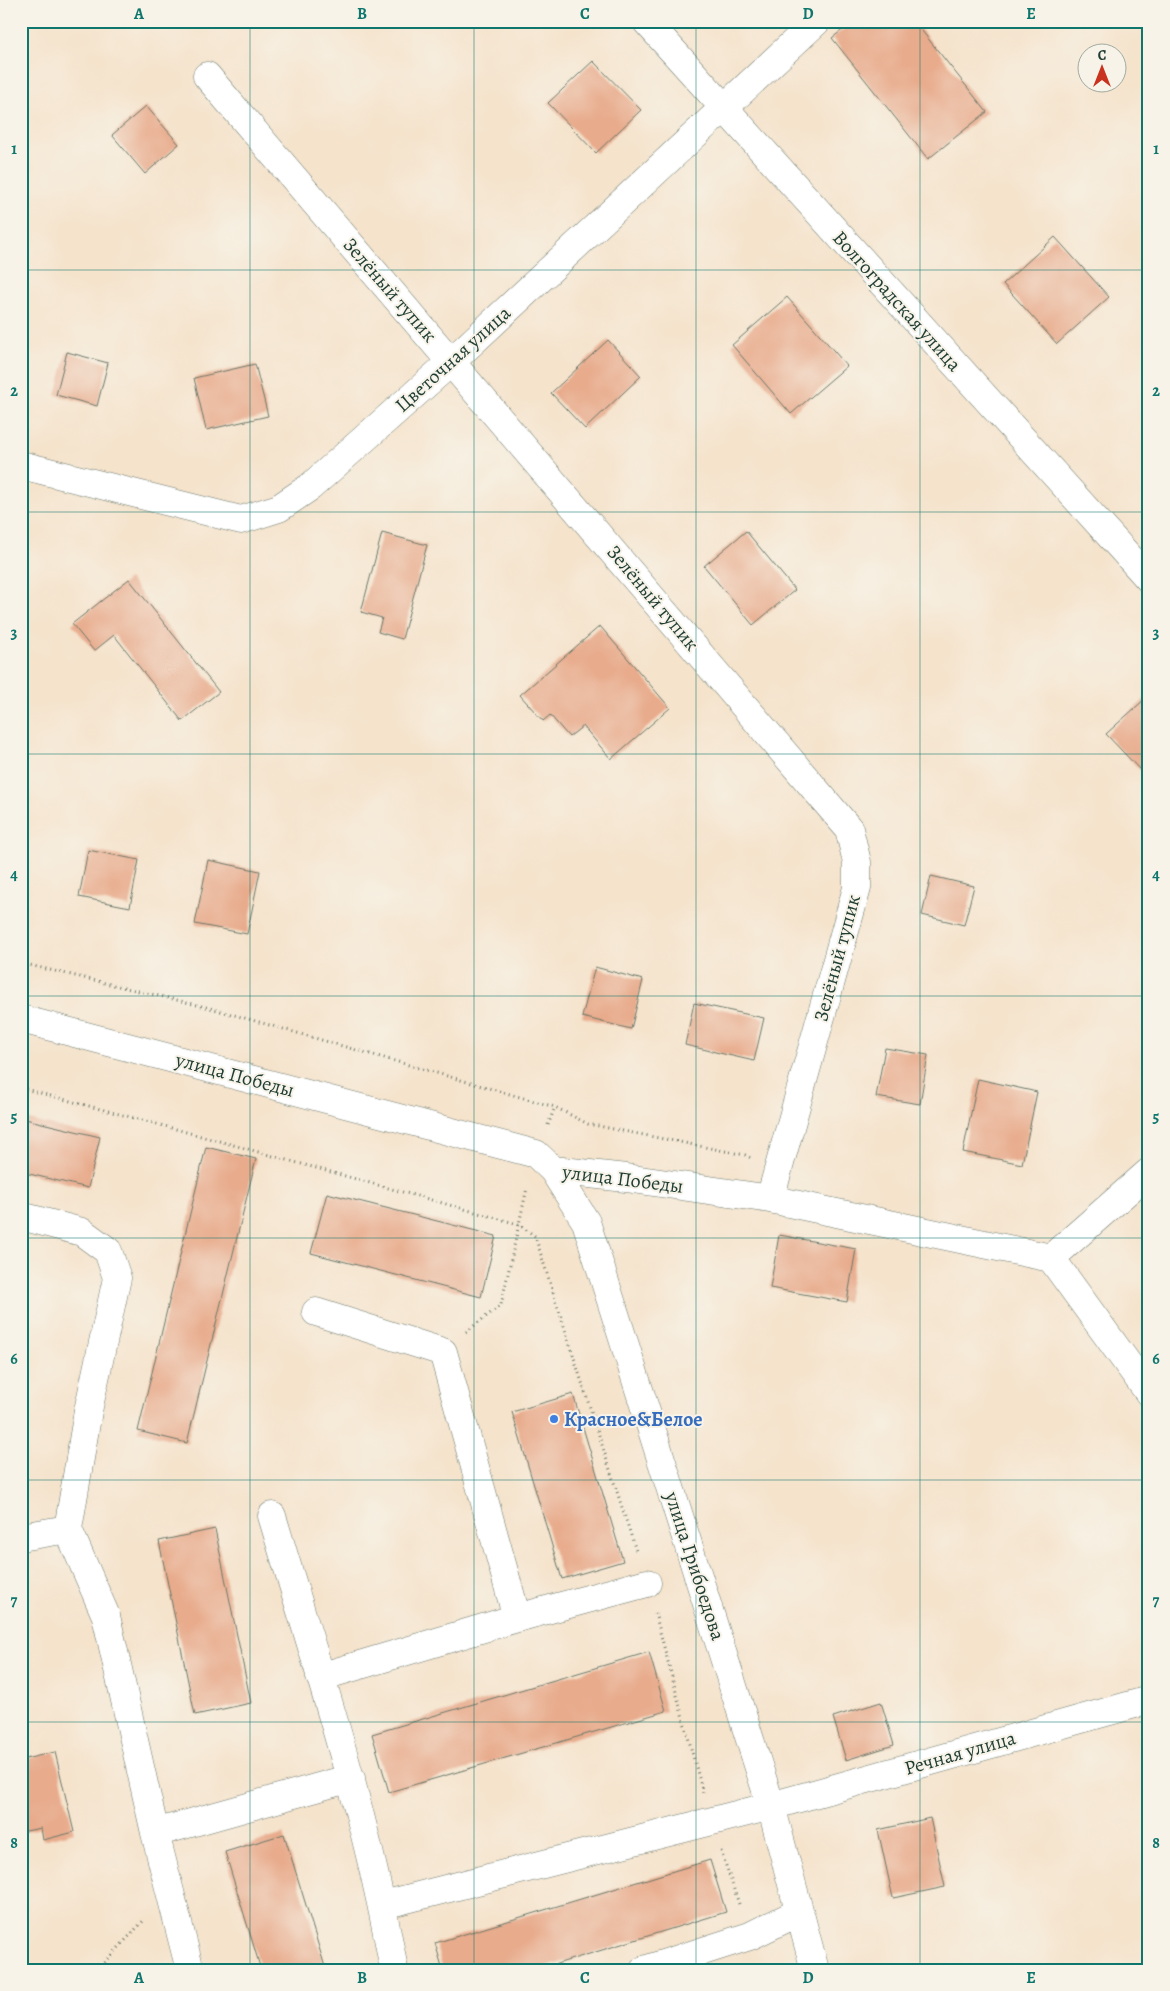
<svg xmlns="http://www.w3.org/2000/svg" width="1170" height="1991" viewBox="0 0 1170 1991" font-family="Alegreya,serif">
	<style>
		.building { fill: #e8ab8c }
		.lines { fill: none; stroke-linecap: round; stroke-linejoin: round }
		.minor-casing { stroke: #6a7769; stroke-width: 29 }
		.path { stroke: #6a7769; stroke-width: 3; stroke-dasharray: 1 4; stroke-linecap: butt }
		.minor { stroke: #fff; stroke-width: 28 }
		.grid { fill: none; stroke: #0f766e; stroke-width: 1; stroke-opacity: 0.55 }
		.shop-dot { fill: #3f7fe0; stroke: #f7f3e8; stroke-width: 2 }
		.labels { text-anchor: middle; dominant-baseline: central; stroke-width: 4; stroke-linejoin: round; paint-order: stroke }
		.street-label { font-size: 20px; fill: #1f3d34; stroke: #f7f3e8 }
		.shop-label { font-size: 20px; font-weight: bold; fill: #366cbe; stroke: #f7f3e8; text-anchor: start }
		.neatline { fill: none; stroke: #0f766e; stroke-width: 2 }
		.grid-label { font-size: 16px; text-anchor: middle; font-weight: bold; fill: #0f766e }
	</style>
	<rect width="100%" height="100%" fill="#f7f3e8"/>
	<filter id="ink" filterUnits="userSpaceOnUse"><feTurbulence type="fractalNoise" baseFrequency=".02" numOctaves="2"/><feDisplacementMap in="SourceGraphic" scale="10" xChannelSelector="R" yChannelSelector="G"/><feConvolveMatrix kernelMatrix="1 2 1 2 8 2 1 2 1" color-interpolation-filters="sRGB"/></filter>
	<filter id="wash" filterUnits="userSpaceOnUse"><feTurbulence type="fractalNoise" baseFrequency=".0096" numOctaves="4" result="noise"/><feDisplacementMap in="SourceGraphic" scale="20" xChannelSelector="R" yChannelSelector="G"/><feGaussianBlur stdDeviation="1.12" result="paint"/><feColorMatrix in="noise" values="0 0 0 0 0 0 0 0 0 0 0 0 0 0 0 0 0 1.4 0 .05"/><feComposite in="paint" operator="in"/></filter>
	<g filter="url(#wash)">
		<rect width="100%" height="100%" fill="#f5e3cc"/>
		<g id="blocks">
			<!-- building -->
			<path class="building" d="M 854,21 L 914,21 L 987,112 L 928,159 L 832,38 Z
				M 593,61 L 641,110 L 596,153 L 548,103 Z
				M 146,106 L 179,144 L 145,174 L 112,135 Z
				M 1055,237 L 1109,297 L 1057,344 L 1003,284 Z
				M 787,297 L 847,366 L 791,414 L 732,345 Z
				M 608,340 L 641,376 L 585,429 L 551,393 Z
				M 67,352 L 108,363 L 97,406 L 56,395 Z
				M 255,364 L 268,416 L 206,430 L 194,378 Z
				M 746,531 L 795,590 L 753,625 L 704,566 Z
				M 382,533 L 427,545 L 402,639 L 378,632 L 382,618 L 361,612 Z
				M 129,579 L 219,692 L 182,721 L 114,635 L 94,651 L 72,624 Z
				M 600,626 L 670,708 L 611,759 L 583,726 L 569,737 L 550,715 L 543,721 L 520,695 Z
				M 1146,698 L 1149,701 L 1149,765 L 1142,772 L 1106,734 Z
				M 88,850 L 139,860 L 130,907 L 79,897 Z
				M 208,860 L 260,871 L 247,934 L 195,924 Z
				M 931,876 L 974,886 L 964,925 L 922,915 Z
				M 595,967 L 643,980 L 631,1029 L 582,1017 Z
				M 694,1003 L 764,1018 L 754,1061 L 685,1045 Z
				M 885,1048 L 928,1055 L 920,1104 L 876,1097 Z
				M 978,1079 L 1037,1092 L 1022,1164 L 963,1152 Z
				M 21,1118 L 100,1137 L 88,1188 L 21,1172 Z
				M 206,1147 L 256,1159 L 187,1443 L 138,1431 Z
				M 327,1193 L 496,1236 L 481,1297 L 311,1253 Z
				M 779,1235 L 856,1249 L 847,1302 L 770,1288 Z
				M 573,1394 L 623,1561 L 562,1579 L 512,1412 Z
				M 215,1529 L 251,1703 L 195,1715 L 159,1541 Z
				M 649,1652 L 666,1711 L 389,1792 L 372,1734 Z
				M 881,1702 L 894,1745 L 846,1760 L 833,1717 Z
				M 55,1752 L 74,1832 L 43,1840 L 41,1828 L 21,1832 L 21,1760 Z
				M 930,1818 L 945,1887 L 893,1898 L 878,1830 Z
				M 284,1834 L 326,1970 L 261,1970 L 225,1852 Z
				M 710,1860 L 726,1912 L 537,1970 L 443,1970 L 435,1943 Z"/>
		</g>
	</g>
	<g filter="url(#ink)">
		<use href="#blocks" fill-opacity="0" stroke="#6a7769" stroke-width="1"/>
		<g class="lines">
			<!-- minor casing -->
			<g class="minor-casing">
				<path id="minor" d="M 646,21 L 1149,579
					M 207,76 L 849,829 L 857,862 L 857,888 L 770,1199
					M 21,465 L 241,520 L 279,508 L 310,487 L 452,361 L 817,21
					M 21,1019 L 536,1154 L 553,1170 L 586,1222 L 771,1806 L 815,1970
					M 553,1170 L 626,1178 L 770,1199 L 1051,1258 L 1149,1172
					M 21,1216 L 82,1232 L 108,1251 L 117,1278 L 88,1411 L 68,1529 L 106,1616 L 155,1833 L 190,1970
					M 1051,1258 L 1149,1393
					M 316,1312 L 443,1352 L 517,1618
					M 272,1516 C 317,1666 367,1815 394,1970
					M 21,1537 L 68,1529
					M 320,1677 L 517,1618 L 647,1583
					M 155,1833 L 351,1778
					M 383,1905 L 771,1806 L 1149,1700
					M 644,1970 L 750,1936 L 799,1912"/>
			</g>
			<!-- path -->
			<path class="path" d="M 21,963 L 210,1008 L 555,1107 L 588,1124 L 745,1155 L 751,1158
				M 21,1088 L 172,1128 L 518,1224 L 535,1236 L 637,1554
				M 548,1125 L 555,1107
				M 466,1332 L 501,1305 L 527,1188
				M 655,1613 L 703,1793
				M 721,1851 L 740,1907
				M 98,1970 L 145,1919"/>
			<!-- minor -->
			<use href="#minor" class="minor"/>
		</g>
	</g>
	<!-- grid -->
	<path class="grid" d="M 250,21 L 250,1970M 474,21 L 474,1970M 696,21 L 696,1970M 920,21 L 920,1970M 21,270 L 1149,270M 21,512 L 1149,512M 21,754 L 1149,754M 21,996 L 1149,996M 21,1238 L 1149,1238M 21,1480 L 1149,1480M 21,1722 L 1149,1722"/>
	<!-- markers -->
	<circle class="shop-dot" cx="554" cy="1419" r="5"/>
	<g class="labels">
		<!-- street labels -->
		<g class="street-label">
			<text transform="translate(390 290) rotate(49)">Зелёный тупик</text>
			<text transform="translate(897 301) rotate(48)">Волгоградская улица</text>
			<text transform="translate(453 359) rotate(-42)">Цветочная улица</text>
			<text transform="translate(653 598) rotate(50)">Зелёный тупик</text>
			<text transform="translate(837 958) rotate(-75)">Зелёный тупик</text>
			<text transform="translate(235 1075) rotate(15)">улица Победы</text>
			<text transform="translate(623 1179) rotate(7)">улица Победы</text>
			<text transform="translate(695 1566) rotate(72)">улица Грибоедова</text>
			<text transform="translate(960 1753) rotate(-16)">Речная улица</text>
		</g>
		<!-- shop labels -->
		<g class="shop-label">
			<text x="564" y="1419">Красное&amp;Белое</text>
		</g>
	</g>
	<!-- margin -->
	<rect width="1170" height="1991" fill="none" stroke="#f7f3e8" stroke-width="55"/>
	<!-- north arrow -->
	<g transform="translate(1102 68)"><circle r="24" fill="#f7f3e8" stroke="#a1aaa0"/>
	<path d="M0-4L9 19L0 12L-9 19Z" fill="#c8321e"/>
	<text y="-8" font-size="14" font-weight="bold" text-anchor="middle" fill="#1f3d34">С</text>
	</g>
	<rect x="28" y="28" width="1114" height="1936" class="neatline"/>
	<g class="grid-label">
		<text x="139" y="19">A</text>
		<text x="362" y="19">B</text>
		<text x="585" y="19">C</text>
		<text x="808" y="19">D</text>
		<text x="1031" y="19">E</text>
		<text x="14" y="154">1</text>
		<text x="1156" y="154">1</text>
		<text x="14" y="396">2</text>
		<text x="1156" y="396">2</text>
		<text x="14" y="638">3</text>
		<text x="1156" y="638">3</text>
		<text x="14" y="880">4</text>
		<text x="1156" y="880">4</text>
		<text x="14" y="1122">5</text>
		<text x="1156" y="1122">5</text>
		<text x="14" y="1364">6</text>
		<text x="1156" y="1364">6</text>
		<text x="14" y="1606">7</text>
		<text x="1156" y="1606">7</text>
		<text x="14" y="1848">8</text>
		<text x="1156" y="1848">8</text>
		<text x="139" y="1983">A</text>
		<text x="362" y="1983">B</text>
		<text x="585" y="1983">C</text>
		<text x="808" y="1983">D</text>
		<text x="1031" y="1983">E</text>
	</g>
</svg>
